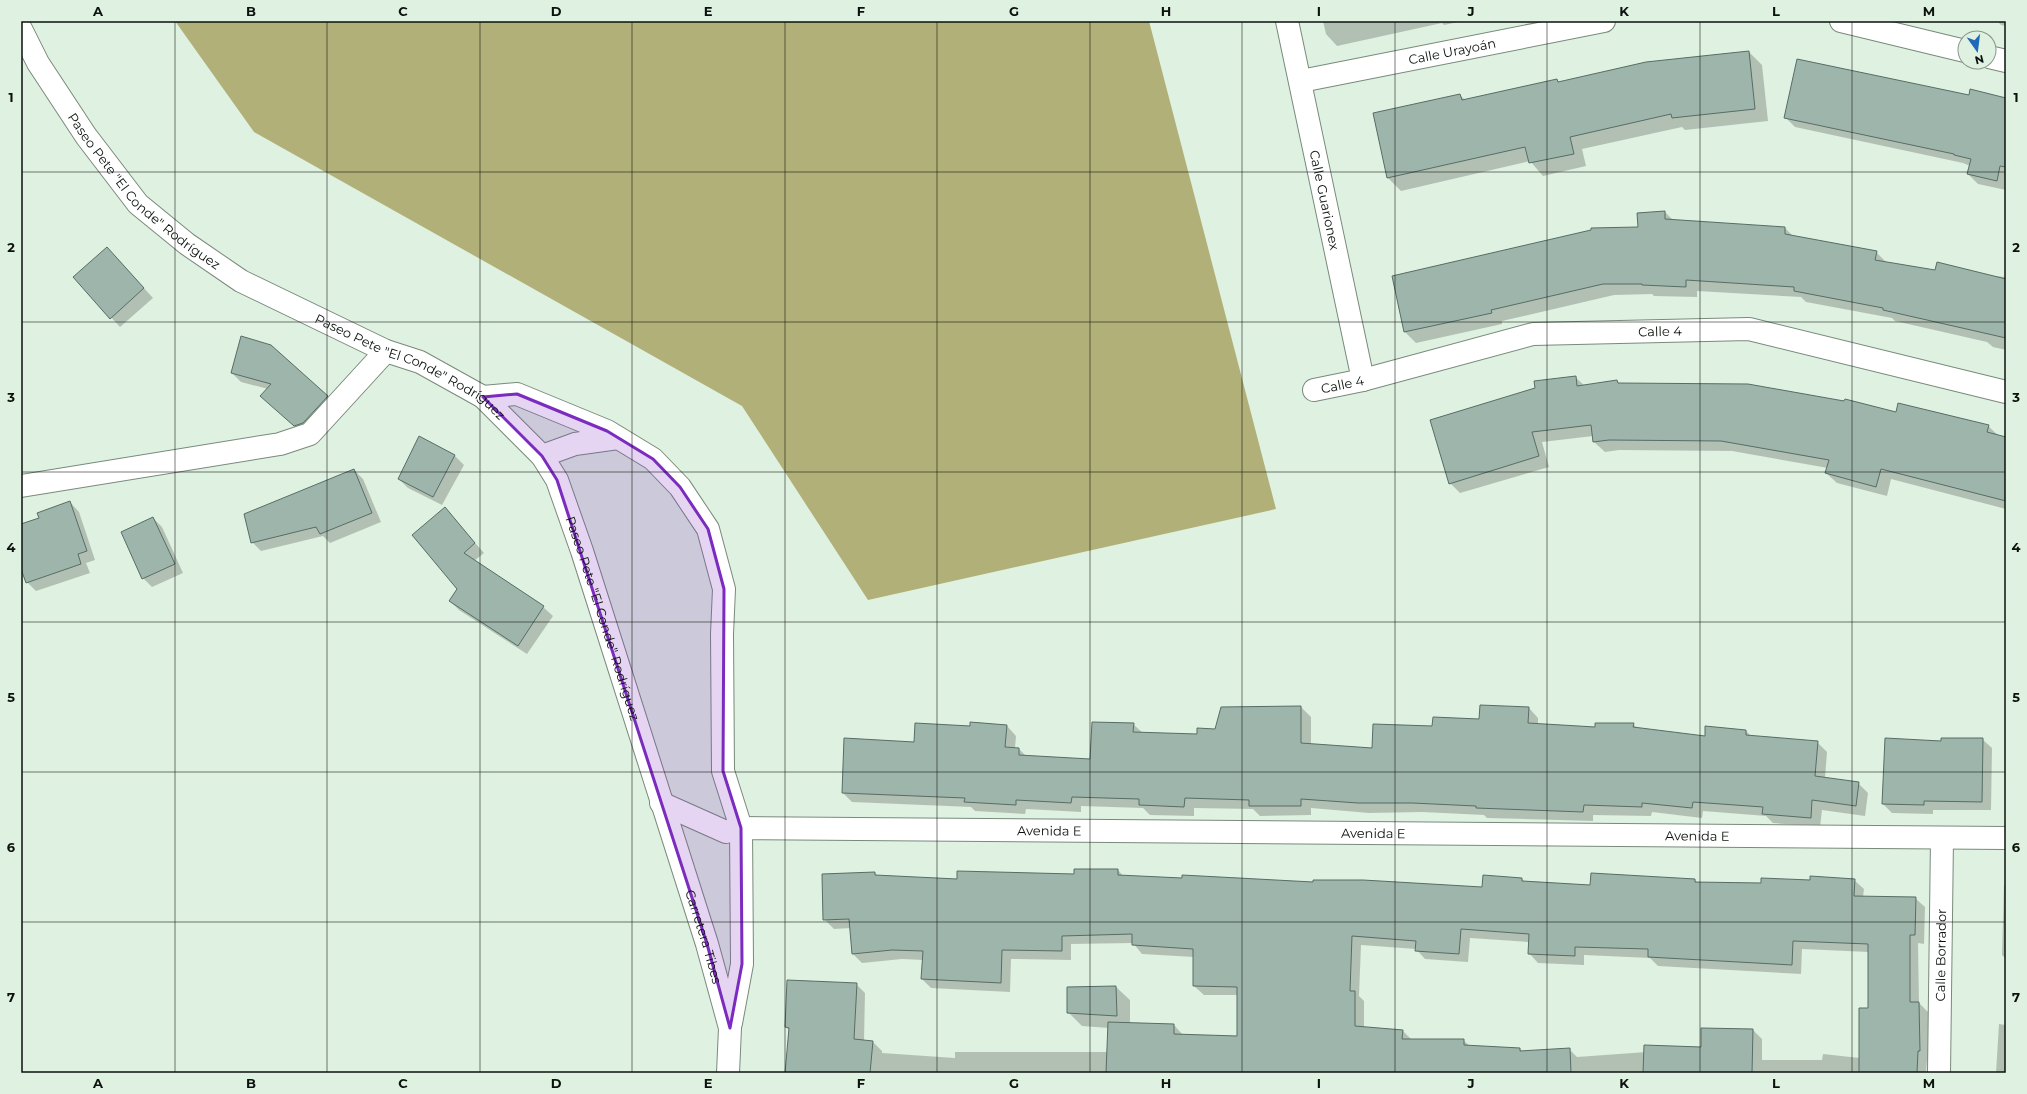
<svg xmlns="http://www.w3.org/2000/svg" width="2027" height="1094" viewBox="0 0 2027 1094" font-family="Montserrat,sans-serif">
	<style>
		.forest { fill: #b1b079 }
		.shadow { fill: #0003; fill-rule: evenodd }
		.building { fill: #9eb5ac; stroke: #576d65 }
		.lines { fill: none; stroke-linecap: round; stroke-linejoin: round }
		.minor-casing { stroke: #798a7b; stroke-width: 24 }
		.minor { stroke: #fff; stroke-width: 22 }
		.marked { fill: #7b2cbf; fill-opacity: 0.2; stroke: #7b2cbf; stroke-width: 3; stroke-linejoin: round }
		.grid { fill: none; stroke: #0b110c; stroke-width: 1; stroke-opacity: 0.55 }
		.labels { text-anchor: middle; dominant-baseline: central; stroke-width: 4; stroke-linejoin: round; paint-order: stroke }
		.street-label { font-size: 13px; fill: #0b110c; stroke: #dff1e1 }
		.neatline { fill: none; stroke: #0b110c; stroke-width: 1.5 }
		.grid-label { font-size: 13px; text-anchor: middle; font-weight: bold; fill: #0b110c }
	</style>
	<rect width="100%" height="100%" fill="#dff1e1"/>
	<!-- forest -->
	<path class="forest" d="M 175,21 L 1149,21 L 1276,509 L 868,600 L 742,406 L 254,132 Z"/>
	<!-- shadow -->
	<path class="shadow" d="M 1323,21 L 1463,21 L 1444,25 L 1442,23 L 1337,46 L 1326,34 Z
		M 1997,21 L 2006,21 L 2006,26 L 2001,25 Z
		M 1749,52 L 1762,65 L 1768,121 L 1685,130 L 1682,127 L 1582,149 L 1586,166 L 1543,176 L 1530,161 L 1401,191 L 1388,178 L 1374,114 L 1460,95 L 1465,100 L 1557,80 L 1560,83 Z
		M 1969,96 L 2006,99 L 2006,190 L 1978,184 L 1968,174 L 1970,166 L 1963,163 L 1795,127 L 1785,117 Z
		M 1665,212 L 1674,221 L 1785,228 L 1794,237 L 1876,252 L 1887,263 L 1936,271 L 2006,277 L 2006,350 L 1993,347 L 1987,342 L 1895,321 L 1892,318 L 1806,302 L 1801,297 L 1697,291 L 1697,297 L 1654,296 L 1652,294 L 1614,295 L 1502,321 L 1502,324 L 1416,343 L 1405,332 L 1393,277 L 1639,228 L 1638,213 Z
		M 116,257 L 153,298 L 120,327 L 74,277 Z
		M 232,373 L 327,397 L 336,406 L 304,435 L 271,405 L 268,389 L 241,382 Z
		M 1575,377 L 1585,386 L 1617,381 L 1620,384 L 1897,413 L 1988,426 L 1999,436 L 2006,438 L 2006,509 L 1891,479 L 1887,496 L 1837,483 L 1826,473 L 1828,468 L 1732,451 L 1619,450 L 1605,452 L 1594,442 L 1593,436 L 1542,442 L 1549,467 L 1460,493 L 1450,483 Z
		M 420,438 L 455,456 L 464,465 L 442,505 L 408,488 L 399,479 Z
		M 354,470 L 363,479 L 381,522 L 330,543 L 323,536 L 261,551 L 252,542 Z
		M 70,502 L 79,512 L 95,560 L 86,563 L 90,573 L 36,591 L 27,582 L 21,566 L 21,525 L 40,518 Z
		M 445,509 L 484,553 L 474,561 L 543,607 L 553,616 L 527,654 L 459,610 L 450,601 L 458,589 Z
		M 153,518 L 162,527 L 183,573 L 152,587 L 143,578 Z
		M 1301,707 L 1311,717 L 1311,745 L 1373,749 L 1433,727 L 1480,720 L 1529,708 L 1538,718 L 1538,724 L 1596,728 L 1633,724 L 1637,728 L 1706,737 L 1746,731 L 1751,736 L 1817,742 L 1827,752 L 1825,778 L 1858,783 L 1868,793 L 1865,816 L 1822,810 L 1820,827 L 1773,823 L 1766,816 L 1703,811 L 1702,818 L 1652,812 L 1651,816 L 1593,815 L 1593,821 L 1487,818 L 1484,815 L 1422,812 L 1369,813 L 1311,808 L 1311,815 L 1260,816 L 1253,809 L 1194,808 L 1194,816 L 1150,815 L 1143,808 L 1081,806 L 1081,812 L 1026,809 L 1025,814 L 975,811 L 971,807 L 852,802 L 843,793 L 915,743 L 970,727 L 1007,726 L 1016,736 L 1015,748 L 1019,749 L 1027,757 L 1091,760 L 1133,724 L 1143,733 L 1198,735 Z
		M 1982,739 L 1992,748 L 1991,810 L 1933,810 L 1933,814 L 1892,813 L 1883,804 L 1942,742 Z
		M 1118,870 L 1124,877 L 1483,888 L 1522,879 L 1525,882 L 1591,886 L 1695,880 L 1698,883 L 1762,884 L 1854,880 L 1864,889 L 1863,897 L 1915,898 L 1925,907 L 1924,944 L 1918,943 L 1919,1003 L 1928,1012 L 1929,1060 L 1927,1060 L 1926,1073 L 786,1073 L 790,1031 L 786,1027 L 856,984 L 865,993 L 864,1041 L 873,1042 L 882,1051 L 882,1053 L 955,1058 L 955,1052 L 1108,1052 L 1109,1028 L 1082,1026 L 1068,1012 L 1116,987 L 1130,1000 L 1130,1024 L 1174,1025 L 1183,1035 L 1238,1037 L 1238,995 L 1204,995 L 1194,986 L 1194,957 L 1142,954 L 1133,943 L 1071,944 L 1071,960 L 1011,959 L 1010,992 L 931,988 L 922,979 L 923,960 L 902,959 L 862,963 L 853,954 L 851,928 L 834,929 L 824,919 L 874,873 L 878,876 L 958,880 L 1075,875 ZM 1470,938 L 1529,942 L 1529,953 L 1538,963 L 1584,965 L 1584,955 L 1650,958 L 1658,966 L 1801,974 L 1802,949 L 1869,952 L 1869,1009 L 1860,1058 L 1823,1054 L 1822,1060 L 1762,1060 L 1762,1039 L 1753,1030 L 1702,1048 L 1577,1057 L 1569,1049 L 1523,1052 L 1520,1049 L 1471,1047 L 1463,1040 L 1412,1040 L 1402,1030 L 1364,1028 L 1364,1001 L 1359,996 L 1361,945 L 1416,949 L 1425,959 L 1468,962 Z
		M 2004,885 L 2006,885 L 2006,959 L 2002,955 Z
		M 1999,1024 L 2006,1025 L 2006,1073 L 1996,1073 Z"/>
	<!-- building -->
	<path class="building" d="M 1749,51 L 1755,109 L 1672,118 L 1671,114 L 1570,137 L 1574,154 L 1529,163 L 1525,147 L 1387,178 L 1373,113 L 1460,94 L 1462,100 L 1557,79 L 1558,82 L 1646,62 Z
		M 1797,59 L 1969,95 L 1970,89 L 2006,98 L 2006,167 L 2000,166 L 1997,181 L 1967,174 L 1971,159 L 1954,155 L 1954,154 L 1784,118 Z
		M 1665,211 L 1665,219 L 1785,227 L 1785,234 L 1877,251 L 1875,260 L 1935,270 L 1937,262 L 2006,279 L 2006,338 L 1883,310 L 1883,308 L 1794,291 L 1794,287 L 1686,280 L 1686,287 L 1642,285 L 1642,284 L 1603,284 L 1491,310 L 1492,313 L 1404,332 L 1392,276 L 1591,230 L 1591,228 L 1638,227 L 1637,213 Z
		M 107,247 L 144,288 L 110,319 L 73,277 Z
		M 241,336 L 271,345 L 328,396 L 303,423 L 294,426 L 260,396 L 271,384 L 231,373 Z
		M 1576,376 L 1577,386 L 1617,380 L 1618,383 L 1748,384 L 1844,401 L 1845,399 L 1896,412 L 1898,403 L 1989,425 L 1987,432 L 2006,437 L 2006,501 L 1881,469 L 1876,487 L 1825,473 L 1829,460 L 1721,441 L 1609,440 L 1593,442 L 1591,425 L 1532,432 L 1539,456 L 1449,484 L 1430,420 L 1535,388 L 1534,381 Z
		M 419,436 L 455,455 L 433,497 L 398,479 Z
		M 354,469 L 372,513 L 320,534 L 316,527 L 251,543 L 244,514 Z
		M 70,501 L 87,551 L 78,554 L 81,564 L 26,583 L 21,569 L 21,524 L 39,518 L 37,513 Z
		M 445,507 L 475,543 L 464,553 L 544,606 L 518,646 L 449,601 L 457,589 L 412,535 Z
		M 153,517 L 175,564 L 142,579 L 121,532 Z
		M 1480,705 L 1529,707 L 1528,723 L 1595,727 L 1595,723 L 1634,723 L 1633,727 L 1705,736 L 1705,726 L 1746,730 L 1746,735 L 1818,741 L 1815,776 L 1859,782 L 1856,806 L 1812,800 L 1811,818 L 1762,814 L 1763,807 L 1693,802 L 1692,808 L 1642,803 L 1642,807 L 1584,805 L 1583,812 L 1476,808 L 1476,806 L 1412,803 L 1358,803 L 1301,799 L 1301,806 L 1249,806 L 1249,800 L 1185,798 L 1184,807 L 1139,805 L 1139,799 L 1072,797 L 1071,803 L 1016,800 L 1016,805 L 964,802 L 965,798 L 842,793 L 844,738 L 914,742 L 915,723 L 970,726 L 970,722 L 1007,725 L 1005,747 L 1019,748 L 1019,755 L 1090,759 L 1092,722 L 1134,723 L 1133,732 L 1197,734 L 1197,728 L 1215,729 L 1221,707 L 1301,706 L 1301,743 L 1372,748 L 1373,724 L 1432,726 L 1433,717 L 1479,719 Z
		M 1885,738 L 1941,741 L 1941,738 L 1983,738 L 1982,802 L 1924,801 L 1924,805 L 1882,804 Z
		M 1074,869 L 1118,869 L 1118,875 L 1182,878 L 1182,875 L 1313,882 L 1313,880 L 1363,880 L 1482,887 L 1483,875 L 1522,878 L 1522,881 L 1590,885 L 1591,873 L 1695,879 L 1695,882 L 1761,883 L 1761,878 L 1810,880 L 1810,876 L 1855,879 L 1854,896 L 1916,897 L 1915,935 L 1910,935 L 1910,1002 L 1919,1002 L 1920,1051 L 1918,1051 L 1917,1073 L 1859,1073 L 1859,1008 L 1868,1008 L 1868,944 L 1793,941 L 1792,965 L 1648,957 L 1648,949 L 1575,947 L 1575,956 L 1528,954 L 1529,934 L 1461,929 L 1459,954 L 1415,951 L 1416,941 L 1352,936 L 1350,991 L 1355,991 L 1355,1026 L 1403,1030 L 1402,1039 L 1464,1039 L 1464,1045 L 1520,1048 L 1520,1051 L 1570,1048 L 1571,1073 L 1106,1073 L 1108,1022 L 1174,1024 L 1174,1034 L 1237,1036 L 1237,987 L 1193,986 L 1193,949 L 1132,945 L 1132,934 L 1062,936 L 1062,951 L 1002,950 L 1001,983 L 921,979 L 923,951 L 892,950 L 852,954 L 849,919 L 823,920 L 822,874 L 875,872 L 875,875 L 957,879 L 957,871 L 1074,874 Z
		M 787,980 L 857,983 L 854,1039 L 873,1041 L 870,1073 L 785,1073 L 789,1028 L 785,1027 Z
		M 1116,986 L 1117,1016 L 1067,1013 L 1067,987 Z
		M 1701,1028 L 1753,1029 L 1752,1073 L 1643,1073 L 1644,1045 L 1701,1047 Z"/>
	<g class="lines">
		<!-- minor casing -->
		<g class="minor-casing">
			<g id="minor">
				<path id="s1" d="M 1287,21 L 1363,380"/>
				<path d="M 1841,21 L 1965,51"/>
				<path id="s2" d="M 21,29 L 38,63 L 86,136 L 138,204 L 187,244 L 241,281 L 386,351 L 420,362 L 483,397 L 542,456 L 557,480 L 582,551 L 707,944 L 730,1028 L 728,1073"/>
				<path d="M 1989,57 L 2006,61"/>
				<path id="s3" d="M 1301,81 L 1604,21"/>
				<path id="s4" d="M 1314,390 L 1363,380 L 1533,334 L 1749,329 L 2006,392"/>
				<path d="M 483,397 L 517,394 L 607,431 L 653,459 L 680,487 L 708,529 L 724,589 L 722,634 L 723,771 L 741,828 L 742,964 L 731,1023"/>
				<path d="M 542,456 L 575,444 L 618,438"/>
				<path d="M 21,486 L 280,444 L 310,434 L 386,351"/>
				<path id="s5" d="M 661,803 L 726,832 L 741,828 L 2006,838"/>
				<path id="s6" d="M 1939,1073 L 1942,838"/>
			</g>
		</g>
		<!-- minor -->
		<use href="#minor" class="minor"/>
	</g>
	<!-- marked area -->
	<path class="marked" d="M 517,394 L 607,431 L 653,459 L 680,487 L 708,529 L 724,589 L 723,771 L 741,828 L 742,964 L 730,1028 L 707,944 L 557,480 L 542,456 L 483,397 Z"/>
	<!-- grid -->
	<path class="grid" d="M 175,21 L 175,1073M 327,21 L 327,1073M 480,21 L 480,1073M 632,21 L 632,1073M 785,21 L 785,1073M 937,21 L 937,1073M 1090,21 L 1090,1073M 1242,21 L 1242,1073M 1395,21 L 1395,1073M 1547,21 L 1547,1073M 1700,21 L 1700,1073M 1852,21 L 1852,1073M 21,172 L 2006,172M 21,322 L 2006,322M 21,472 L 2006,472M 21,622 L 2006,622M 21,772 L 2006,772M 21,922 L 2006,922"/>
	<g class="labels">
		<!-- street labels -->
		<g class="street-label">
			<text stroke="none"><textPath href="#s3" startOffset="154">Calle Urayoán</textPath></text>
			<text stroke="none"><textPath href="#s2" startOffset="206">Paseo Pete "El Conde" Rodríguez</textPath></text>
			<text stroke="none"><textPath href="#s1" startOffset="183">Calle Guarionex</textPath></text>
			<text stroke="none"><textPath href="#s4" startOffset="353">Calle 4</textPath></text>
			<text stroke="none"><textPath href="#s2" startOffset="530">Paseo Pete "El Conde" Rodríguez</textPath></text>
			<text stroke="none"><textPath href="#s4" startOffset="29">Calle 4</textPath></text>
			<text stroke="none"><textPath href="#s2" startOffset="866">Paseo Pete "El Conde" Rodríguez</textPath></text>
			<text stroke="none"><textPath href="#s5" startOffset="395">Avenida E</textPath></text>
			<text stroke="none"><textPath href="#s5" startOffset="719">Avenida E</textPath></text>
			<text stroke="none"><textPath href="#s5" startOffset="1043">Avenida E</textPath></text>
			<text stroke="none"><textPath href="#s2" startOffset="1200">Carretera Tibes</textPath></text>
			<text stroke="none"><textPath href="#s6" startOffset="118">Calle Borrador</textPath></text>
		</g>
	</g>
	<!-- border -->
	<rect width="2027" height="1094" fill="none" stroke="#dff1e1" stroke-width="44"/>
	<!-- north arrow -->
	<g transform="translate(1977 50) rotate(166)"><circle r="19" fill="#dff1e1" stroke="#8a978c"/>
	<path d="M0-3L7 15L0 10L-7 15Z" fill="#2268b8"/>
	<text y="-6" font-size="11" font-weight="bold" text-anchor="middle" fill="#0b110c">N</text>
	</g>
	<rect x="22" y="22" width="1983" height="1050" class="neatline"/>
	<g class="grid-label">
		<text x="98" y="16">A</text>
		<text x="251" y="16">B</text>
		<text x="403" y="16">C</text>
		<text x="556" y="16">D</text>
		<text x="708" y="16">E</text>
		<text x="861" y="16">F</text>
		<text x="1014" y="16">G</text>
		<text x="1166" y="16">H</text>
		<text x="1319" y="16">I</text>
		<text x="1471" y="16">J</text>
		<text x="1624" y="16">K</text>
		<text x="1776" y="16">L</text>
		<text x="1929" y="16">M</text>
		<text x="11" y="102">1</text>
		<text x="2016" y="102">1</text>
		<text x="11" y="252">2</text>
		<text x="2016" y="252">2</text>
		<text x="11" y="402">3</text>
		<text x="2016" y="402">3</text>
		<text x="11" y="552">4</text>
		<text x="2016" y="552">4</text>
		<text x="11" y="702">5</text>
		<text x="2016" y="702">5</text>
		<text x="11" y="852">6</text>
		<text x="2016" y="852">6</text>
		<text x="11" y="1002">7</text>
		<text x="2016" y="1002">7</text>
		<text x="98" y="1088">A</text>
		<text x="251" y="1088">B</text>
		<text x="403" y="1088">C</text>
		<text x="556" y="1088">D</text>
		<text x="708" y="1088">E</text>
		<text x="861" y="1088">F</text>
		<text x="1014" y="1088">G</text>
		<text x="1166" y="1088">H</text>
		<text x="1319" y="1088">I</text>
		<text x="1471" y="1088">J</text>
		<text x="1624" y="1088">K</text>
		<text x="1776" y="1088">L</text>
		<text x="1929" y="1088">M</text>
	</g>
</svg>
